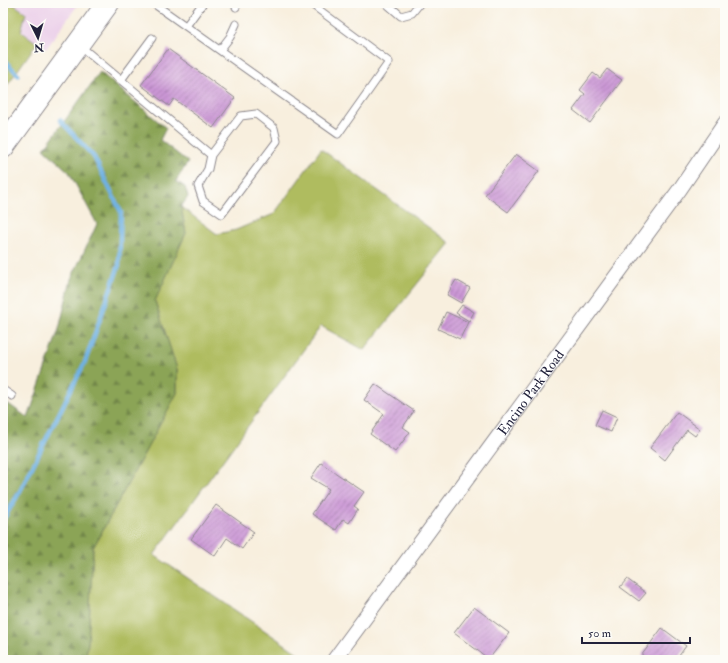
<svg xmlns="http://www.w3.org/2000/svg" width="728" height="663" viewBox="0 0 728 663" font-family="'IM FELL Double Pica',serif">
	<style>
		.built { fill: #ecd1ea }
		.green { fill: #afbc5f; stroke: #686f4d }
		.forest { fill: url(#forest-firs); stroke: #566348 }
		.lines { fill: none; stroke-linecap: round; stroke-linejoin: round }
		.stream { stroke: #6eb1e3; stroke-width: 4.5 }
		.building { fill: url(#building-hatch) }
		.service-casing { stroke: #8d888c; stroke-width: 9 }
		.minor-casing { stroke: #8d888c; stroke-width: 16 }
		.primary-casing { stroke: #8d888c; stroke-width: 24 }
		.service { stroke: #fff; stroke-width: 7 }
		.minor { stroke: #fff; stroke-width: 14 }
		.primary { stroke: #fff; stroke-width: 22 }
		.labels { text-anchor: middle; dominant-baseline: central; stroke-width: 3; stroke-linejoin: round; paint-order: stroke }
		.street-label { font-size: 14px; fill: #22223b; stroke: #fdfcf7 }
	</style>
	<defs>
		<pattern id="forest-firs" width="22" height="20" patternUnits="userSpaceOnUse"><rect width="22" height="20" fill="#8ba456"/><path d="M5 1l3.5 6h-7zM16 11l3.5 6h-7z" fill="#718548"/></pattern>
		<pattern id="building-hatch" width="6" height="6" patternUnits="userSpaceOnUse"><rect width="6" height="6" fill="#cb96d5"/><path d="M-1 1l2-2M0 6l6-6M5 7l2-2" fill="none" stroke="#a47aae"/></pattern>
	</defs>
	<rect width="100%" height="100%" fill="#fdfcf7"/>
	<filter id="ink" filterUnits="userSpaceOnUse"><feTurbulence type="fractalNoise" baseFrequency=".025" numOctaves="2"/><feDisplacementMap in="SourceGraphic" scale="8" xChannelSelector="R" yChannelSelector="G"/><feConvolveMatrix kernelMatrix="1 2 1 2 8 2 1 2 1" color-interpolation-filters="sRGB"/></filter>
	<filter id="wash" filterUnits="userSpaceOnUse"><feTurbulence type="fractalNoise" baseFrequency=".012" numOctaves="4" result="noise"/><feDisplacementMap in="SourceGraphic" scale="16" xChannelSelector="R" yChannelSelector="G"/><feGaussianBlur stdDeviation="0.9" result="paint"/><feColorMatrix in="noise" values="0 0 0 0 0 0 0 0 0 0 0 0 0 0 0 0 0 1.4 0 .05"/><feComposite in="paint" operator="in"/></filter>
	<g filter="url(#wash)">
		<rect width="100%" height="100%" fill="#f8efde"/>
		<!-- built -->
		<path class="built" d="M 3,3 L 79,3 L 46,49 L 3,18 Z"/>
		<!-- green -->
		<path class="green" d="M 3,3 L 12,3 L 26,13 L 21,31 L 37,43 L 3,91 Z
			M 321,149 L 450,243 L 364,350 L 321,326 L 154,555 L 308,660 L 85,660 L 88,643 L 93,548 L 177,393 L 177,369 L 155,301 L 186,233 L 181,207 L 217,234 L 236,230 L 274,214 Z"/>
		<!-- forest -->
		<path class="forest" d="M 100,72 L 166,128 L 160,140 L 188,162 L 176,181 L 185,187 L 188,197 L 181,207 L 186,233 L 155,301 L 177,369 L 177,393 L 93,548 L 88,643 L 85,660 L 3,660 L 3,400 L 28,418 L 59,329 L 71,279 L 97,224 L 69,172 L 44,149 Z"/>
		<g class="lines">
			<!-- stream -->
			<path class="stream" d="M 3,58 L 18,75
				M 3,520 L 19,493 L 85,362 L 119,265 L 121,212 L 94,157 L 60,120"/>
		</g>
		<g id="blocks">
			<!-- building -->
			<path class="building" d="M 168,49 L 235,98 L 213,128 L 174,99 L 169,106 L 141,85 Z
				M 607,69 L 622,80 L 590,123 L 573,110 L 585,94 L 580,90 L 593,73 L 600,78 Z
				M 516,154 L 539,171 L 508,212 L 485,195 Z
				M 456,280 L 470,288 L 461,303 L 447,295 Z
				M 462,305 L 474,312 L 469,321 L 456,313 Z
				M 446,312 L 468,322 L 460,339 L 438,329 Z
				M 375,384 L 414,411 L 403,427 L 410,432 L 395,452 L 370,434 L 384,414 L 364,400 Z
				M 602,410 L 617,417 L 611,432 L 595,425 Z
				M 677,412 L 700,429 L 695,436 L 687,430 L 665,460 L 650,448 Z
				M 321,463 L 364,492 L 354,506 L 358,509 L 349,523 L 343,519 L 336,530 L 312,514 L 329,489 L 311,478 Z
				M 216,505 L 254,532 L 242,549 L 227,538 L 215,556 L 191,539 Z
				M 627,579 L 646,593 L 639,601 L 620,587 Z
				M 474,607 L 509,633 L 489,659 L 454,633 Z
				M 662,628 L 686,646 L 676,660 L 647,660 L 641,656 Z"/>
		</g>
	</g>
	<g filter="url(#ink)">
		<use href="#blocks" fill-opacity="0" stroke="#8d888c" stroke-width="1"/>
		<g class="lines">
			<!-- service casing -->
			<g class="service-casing">
				<path id="service" d="M 153,3 L 338,134 L 389,62 L 310,3
					M 234,3 L 236,7
					M 386,3 L 401,16 L 412,13 L 420,3
					M 186,26 L 203,3
					M 80,46 L 211,155 L 208,169 L 198,186 L 203,201 L 222,214 L 277,141 L 274,128 L 256,114 L 241,116 L 211,155
					M 220,50 L 230,37 L 236,24
					M 121,80 L 152,38
					M 3,390 L 12,396"/>
			</g>
			<!-- minor casing -->
			<g class="minor-casing">
				<g id="minor">
					<path id="s1" d="M 334,660 L 680,189 L 725,123"/>
				</g>
			</g>
			<!-- primary casing -->
			<g class="primary-casing">
				<path id="primary" d="M 3,147 L 108,3"/>
			</g>
			<!-- service -->
			<use href="#service" class="service"/>
			<!-- minor -->
			<use href="#minor" class="minor"/>
			<!-- primary -->
			<use href="#primary" class="primary"/>
		</g>
	</g>
	<g class="labels">
		<!-- street labels -->
		<g class="street-label">
			<text stroke="none"><textPath href="#s1" startOffset="332">Encino Park Road</textPath></text>
		</g>
	</g>
	<!-- margin -->
	<rect width="728" height="663" fill="none" stroke="#fdfcf7" stroke-width="16"/>
	<!-- north arrow -->
	<g transform="translate(38 38) rotate(175)" stroke="#fdfcf7" stroke-width="3" paint-order="stroke">
	<path d="M0-3L7 15L0 10L-7 15Z" fill="#22223b"/>
	<text y="-6" font-size="11" font-weight="bold" text-anchor="middle" fill="#22223b">N</text>
	</g>
	<!-- scale -->
	<path d="M582 637v6h108v-6" fill="none" stroke="#22223b" stroke-width="2"/>
	<text x="588" y="637" font-size="12" fill="#22223b" stroke="#fdfcf7" stroke-width="3" paint-order="stroke">50 m</text>
</svg>
